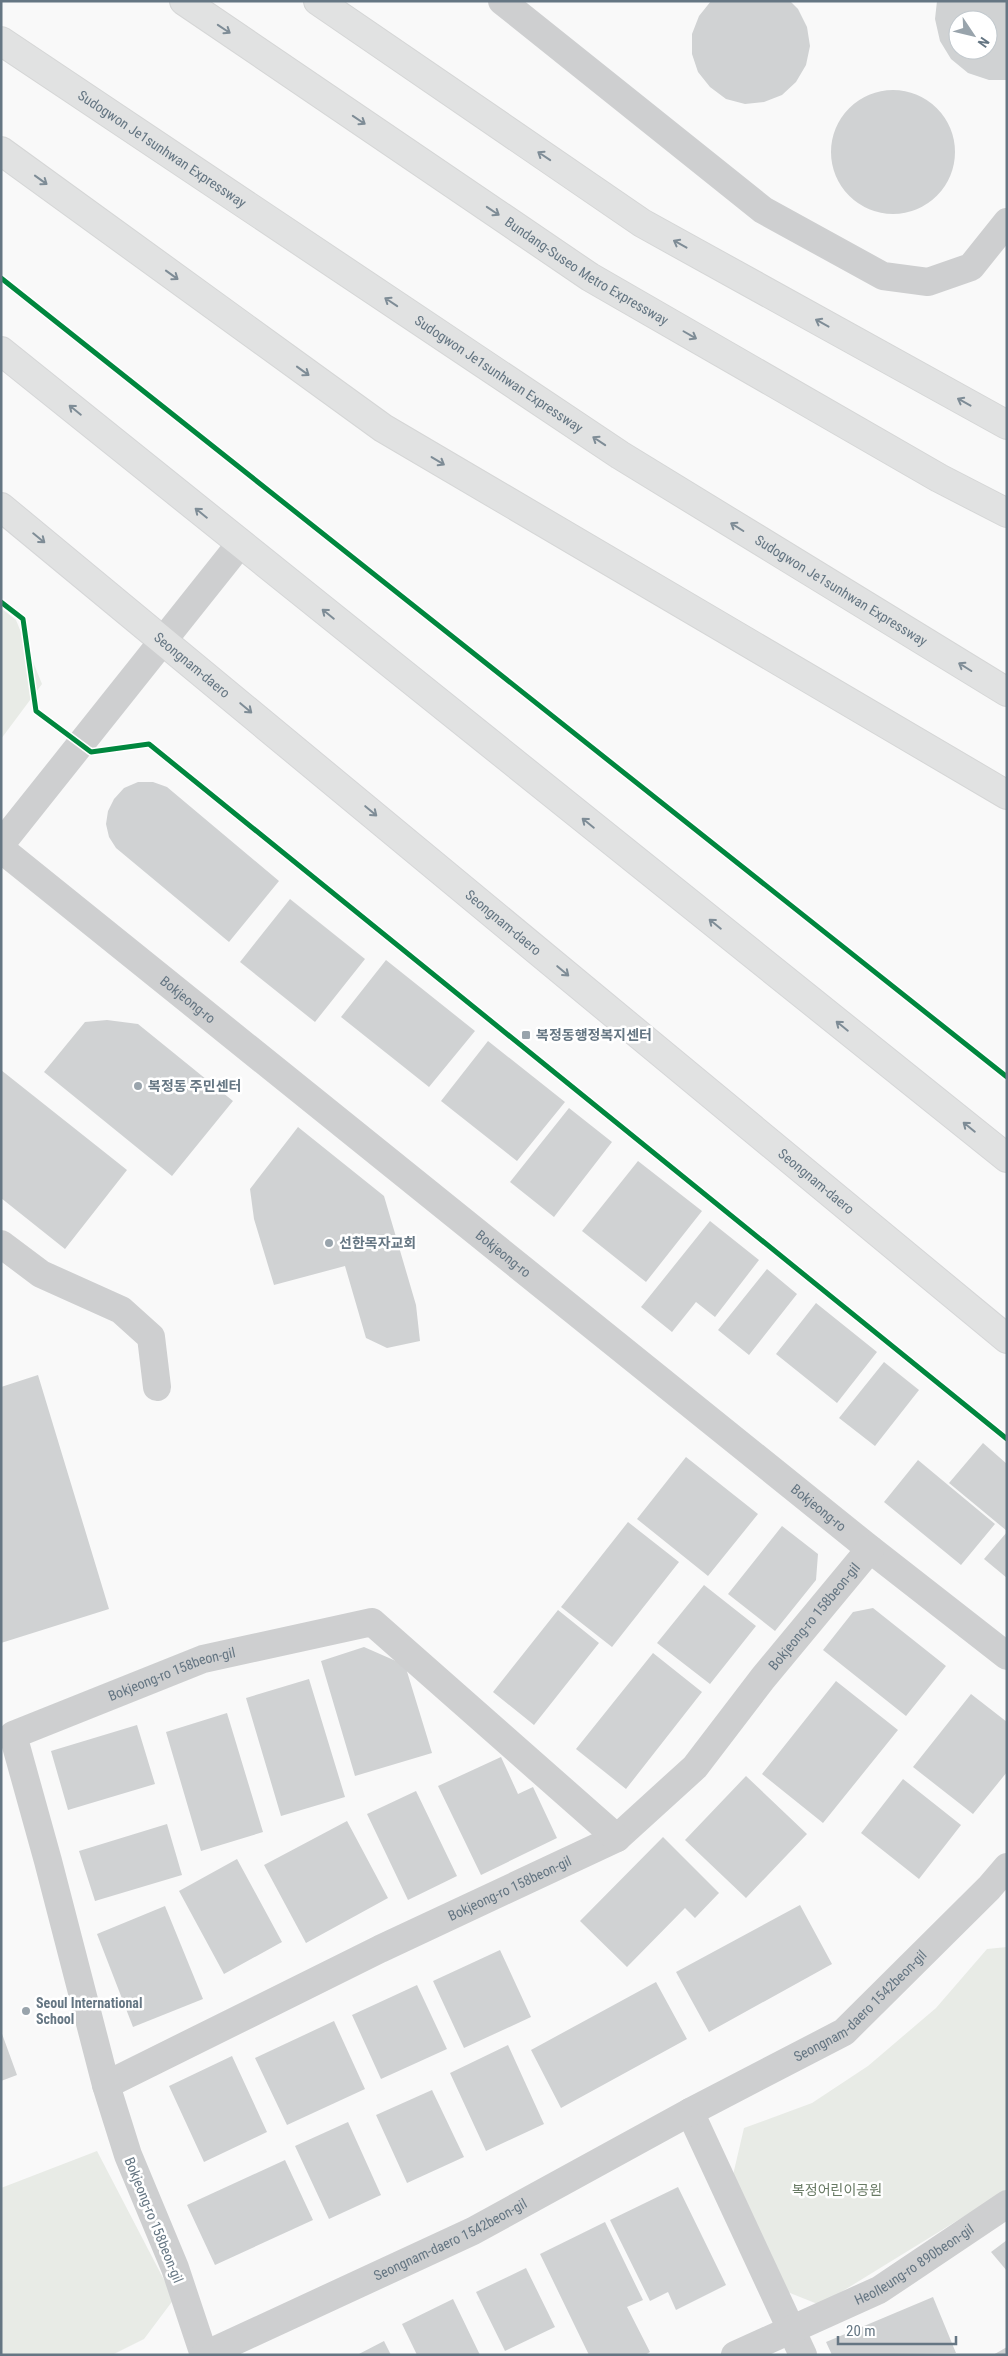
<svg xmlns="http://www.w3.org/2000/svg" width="1008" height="2356" viewBox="0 0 1008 2356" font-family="'Roboto Condensed','Noto Sans KR',sans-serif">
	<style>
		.green { fill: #e8ebe6 }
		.building { fill: #d0d2d3; fill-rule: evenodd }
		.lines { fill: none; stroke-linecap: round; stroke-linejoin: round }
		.major-casing { stroke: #d5d6d7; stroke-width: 30 }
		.highway-casing { stroke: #d5d6d6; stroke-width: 30 }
		.minor { stroke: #cecfd0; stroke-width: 28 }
		.major { stroke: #e1e2e2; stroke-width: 28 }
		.highway { stroke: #e1e2e2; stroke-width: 28 }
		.cycleway-casing { stroke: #fff; stroke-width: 8 }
		.cycleway { stroke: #00873e; stroke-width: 5 }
		.oneway { stroke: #7e8c96 }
		.poi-dot { fill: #99a4ac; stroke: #fff; stroke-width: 2 }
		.labels { text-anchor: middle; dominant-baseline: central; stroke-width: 5; stroke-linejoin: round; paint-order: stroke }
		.street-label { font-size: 14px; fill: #657683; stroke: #fff }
		.poi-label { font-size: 14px; font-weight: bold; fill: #657683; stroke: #fff; text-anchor: start }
		.park-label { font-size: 14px; fill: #687a64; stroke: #fff }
	</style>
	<rect width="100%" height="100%" fill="#f9f9f9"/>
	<!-- green -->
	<path class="green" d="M 1,608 L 16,620 L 42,684 L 1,739 Z
		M 1007,1947 L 1007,2190 L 820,2305 L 780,2289 L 733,2175 L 744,2128 L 812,2103 L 868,2066 L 936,2008 L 987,1949 Z
		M 97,2151 L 174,2299 L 144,2339 L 112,2355 L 1,2355 L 1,2188 Z"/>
	<!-- building -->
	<path class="building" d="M 711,1 L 790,1 L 798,9 L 807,27 L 810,46 L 806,65 L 796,82 L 782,95 L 764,102 L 745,104 L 726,99 L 710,87 L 698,72 L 692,54 L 692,34 L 699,16 Z
		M 937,1 L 1007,1 L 1007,80 L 989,80 L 968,73 L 951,59 L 940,41 L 935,19 ZM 958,20 L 988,20 L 988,50 L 958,50 Z
		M831 152a62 62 0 1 1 124 0a62 62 0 1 1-124 0Z
		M 138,782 L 153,782 L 167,787 L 279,881 L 229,942 L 116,848 L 109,837 L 106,824 L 108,811 L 114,799 L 124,788 Z
		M 290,899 L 365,959 L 315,1022 L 240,962 Z
		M 386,960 L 475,1031 L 429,1087 L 341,1017 Z
		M 107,1020 L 138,1024 L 233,1101 L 172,1176 L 44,1072 L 85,1022 Z
		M 488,1041 L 565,1102 L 517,1161 L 441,1101 Z
		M 1,1070 L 127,1170 L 65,1249 L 1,1198 Z
		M 569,1108 L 612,1142 L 554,1217 L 510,1182 Z
		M 298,1127 L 384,1196 L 416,1305 L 420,1341 L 387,1348 L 366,1338 L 345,1266 L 274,1285 L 254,1219 L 250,1189 Z
		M 638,1161 L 702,1211 L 646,1282 L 582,1231 Z
		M 710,1221 L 759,1260 L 715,1317 L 696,1302 L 672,1332 L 641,1307 Z
		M 767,1269 L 797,1294 L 749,1355 L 718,1330 Z
		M 816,1303 L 877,1352 L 837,1403 L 776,1354 Z
		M 884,1362 L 919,1390 L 875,1446 L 839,1418 Z
		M 38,1375 L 109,1609 L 1,1643 L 1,1387 Z
		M 983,1443 L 1007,1464 L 1007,1531 L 949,1483 Z
		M 686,1457 L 758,1514 L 708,1576 L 637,1519 Z
		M 918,1460 L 995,1524 L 961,1565 L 884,1502 Z
		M 628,1522 L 679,1562 L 612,1647 L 561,1607 Z
		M 782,1526 L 818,1554 L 816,1580 L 775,1631 L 728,1594 Z
		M 1007,1532 L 1007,1578 L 984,1559 Z
		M 704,1585 L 756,1626 L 710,1684 L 657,1643 Z
		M 873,1608 L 946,1666 L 906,1716 L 823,1650 L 853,1612 Z
		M 558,1610 L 599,1643 L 534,1725 L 493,1692 Z
		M 364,1647 L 405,1665 L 432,1753 L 355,1776 L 321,1661 Z
		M 653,1653 L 702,1692 L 626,1789 L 576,1749 Z
		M 309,1679 L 345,1797 L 281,1816 L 246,1698 Z
		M 836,1681 L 898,1730 L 823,1823 L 762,1774 Z
		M 971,1694 L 1007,1722 L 1007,1772 L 973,1814 L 913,1767 Z
		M 227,1713 L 263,1832 L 201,1851 L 166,1732 Z
		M 137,1725 L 155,1784 L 68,1810 L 51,1751 Z
		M 501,1757 L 518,1794 L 533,1787 L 557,1838 L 481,1875 L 438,1786 Z
		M 746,1776 L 807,1834 L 746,1898 L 685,1840 Z
		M 903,1779 L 961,1825 L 919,1879 L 861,1833 Z
		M 416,1791 L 457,1876 L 408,1900 L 367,1814 Z
		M 347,1821 L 388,1898 L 306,1943 L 264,1865 Z
		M 167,1824 L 182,1875 L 95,1901 L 79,1851 Z
		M 663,1837 L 719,1893 L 695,1918 L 685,1908 L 627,1967 L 580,1921 Z
		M 237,1859 L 282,1942 L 224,1974 L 179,1891 Z
		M 800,1905 L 832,1964 L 709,2032 L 676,1972 Z
		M 165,1906 L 203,1999 L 133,2027 L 97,1934 Z
		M 500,1950 L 531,2017 L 464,2048 L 433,1981 Z
		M 656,1982 L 687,2039 L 561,2108 L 531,2050 Z
		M 417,1985 L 447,2049 L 381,2079 L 352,2015 Z
		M 334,2021 L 365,2089 L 287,2125 L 255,2058 Z
		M 1,2031 L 17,2075 L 1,2081 Z
		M 508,2045 L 544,2124 L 486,2151 L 450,2073 Z
		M 232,2056 L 267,2132 L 204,2162 L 169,2086 Z
		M 432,2090 L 464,2157 L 407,2183 L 376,2115 Z
		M 348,2122 L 381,2195 L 329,2219 L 295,2146 Z
		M 285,2160 L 313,2220 L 215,2265 L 187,2205 Z
		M 678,2187 L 726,2285 L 676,2310 L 668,2292 L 650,2301 L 610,2220 Z
		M 605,2222 L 643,2300 L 627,2307 L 650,2352 L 645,2355 L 589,2355 L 540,2254 Z
		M 1007,2240 L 1007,2271 L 991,2252 Z
		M 526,2268 L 555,2327 L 505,2351 L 476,2292 Z
		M 933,2297 L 956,2353 L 832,2355 L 826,2342 Z
		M 453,2299 L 480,2355 L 417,2355 L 402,2324 Z
		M 384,2341 L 391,2355 L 357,2355 Z
		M 1007,2347 L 1007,2355 L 993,2355 Z"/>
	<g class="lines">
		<!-- major casing -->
		<g class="major-casing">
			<g id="major">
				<path d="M 1,351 L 1007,1158"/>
				<path id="s6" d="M 1,507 L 1007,1339"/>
			</g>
		</g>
		<!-- highway casing -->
		<g class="highway-casing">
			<g id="highway">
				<path id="s7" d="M 184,1 L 590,277 L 939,478 L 1007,513"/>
				<path d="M 318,1 L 642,223 L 1007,425"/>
				<path id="s8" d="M 1,41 L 620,455 L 1007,692"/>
				<path d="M 1,151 L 383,428 L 1007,795"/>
			</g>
		</g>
		<!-- minor -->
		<g class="minor">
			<path d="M 502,1 L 763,210 L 883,276 L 928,282 L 971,267 L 1007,222"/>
			<path d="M 1,844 L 240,544"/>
			<path id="s1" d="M 1,849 L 870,1549 L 1007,1656"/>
			<path d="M 1,1244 L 41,1274 L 121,1310 L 151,1337 L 157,1387"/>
			<path id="s2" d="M 106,2085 L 380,1949 L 617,1838 L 695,1767 L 763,1678 L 870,1549"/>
			<path d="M 690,2112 L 803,2355"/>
			<path id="s3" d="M 204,2355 L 175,2268 L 128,2155 L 106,2085 L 48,1861 L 13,1735 L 203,1659 L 372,1622 L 617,1838"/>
			<path id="s4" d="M 205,2355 L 473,2231 L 690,2112 L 844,2032 L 989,1888 L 1007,1867"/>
			<path id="s5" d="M 735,2355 L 879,2290 L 1007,2204"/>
		</g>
		<!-- major -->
		<use href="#major" class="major"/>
		<!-- highway -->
		<use href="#highway" class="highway"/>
		<!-- cycleway casing -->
		<g class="cycleway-casing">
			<path id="cycleway" d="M 1,278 L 1007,1077
				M 1,602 L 23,619 L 36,711 L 91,752 L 149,744 L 1007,1439"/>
		</g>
		<!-- cycleway -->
		<use href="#cycleway" class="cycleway"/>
	</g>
	<!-- one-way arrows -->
	<defs><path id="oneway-shaft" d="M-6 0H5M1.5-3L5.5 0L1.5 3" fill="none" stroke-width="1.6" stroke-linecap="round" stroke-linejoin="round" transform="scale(1.25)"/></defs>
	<g class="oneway">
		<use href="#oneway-shaft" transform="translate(224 29) rotate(34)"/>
		<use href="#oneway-shaft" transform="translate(359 120) rotate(34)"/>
		<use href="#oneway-shaft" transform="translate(544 156) rotate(-146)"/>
		<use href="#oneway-shaft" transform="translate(41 180) rotate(36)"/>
		<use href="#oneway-shaft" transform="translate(493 211) rotate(34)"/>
		<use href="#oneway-shaft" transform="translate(680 244) rotate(-151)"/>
		<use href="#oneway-shaft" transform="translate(172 275) rotate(36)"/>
		<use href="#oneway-shaft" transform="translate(391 302) rotate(-146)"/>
		<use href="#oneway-shaft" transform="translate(822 323) rotate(-151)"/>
		<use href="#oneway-shaft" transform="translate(690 335) rotate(30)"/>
		<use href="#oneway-shaft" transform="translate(303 371) rotate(36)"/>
		<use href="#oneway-shaft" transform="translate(964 402) rotate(-151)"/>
		<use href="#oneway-shaft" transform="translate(75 410) rotate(-141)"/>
		<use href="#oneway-shaft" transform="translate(599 441) rotate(-146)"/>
		<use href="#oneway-shaft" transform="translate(438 461) rotate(31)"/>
		<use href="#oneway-shaft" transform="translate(201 513) rotate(-141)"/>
		<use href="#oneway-shaft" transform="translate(737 527) rotate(-148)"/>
		<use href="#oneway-shaft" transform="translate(39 538) rotate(39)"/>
		<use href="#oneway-shaft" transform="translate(328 614) rotate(-141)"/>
		<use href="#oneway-shaft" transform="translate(965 667) rotate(-148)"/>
		<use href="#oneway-shaft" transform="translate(246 708) rotate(40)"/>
		<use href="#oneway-shaft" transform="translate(371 811) rotate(40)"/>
		<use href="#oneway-shaft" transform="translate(588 823) rotate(-141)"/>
		<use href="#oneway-shaft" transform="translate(715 924) rotate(-141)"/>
		<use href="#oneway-shaft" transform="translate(563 971) rotate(40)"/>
		<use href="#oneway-shaft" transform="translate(842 1026) rotate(-141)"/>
		<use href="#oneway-shaft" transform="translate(969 1127) rotate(-141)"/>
	</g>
	<!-- markers -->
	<g class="poi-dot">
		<rect x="521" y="1030" width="10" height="10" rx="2.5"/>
		<circle cx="138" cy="1086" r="5"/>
		<circle cx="329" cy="1243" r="5"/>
		<circle cx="26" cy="2011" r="5"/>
	</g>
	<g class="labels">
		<!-- street labels -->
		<g class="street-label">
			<text stroke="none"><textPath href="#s8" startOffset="194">Sudogwon Je1sunhwan Expressway</textPath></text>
			<text stroke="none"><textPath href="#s7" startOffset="485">Bundang-Suseo Metro Expressway</textPath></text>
			<text stroke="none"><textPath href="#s8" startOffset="599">Sudogwon Je1sunhwan Expressway</textPath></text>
			<text stroke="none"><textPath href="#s8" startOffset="1004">Sudogwon Je1sunhwan Expressway</textPath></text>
			<text stroke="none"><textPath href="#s6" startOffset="248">Seongnam-daero</textPath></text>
			<text stroke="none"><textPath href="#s6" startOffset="652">Seongnam-daero</textPath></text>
			<text stroke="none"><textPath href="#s1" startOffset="240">Bokjeong-ro</textPath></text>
			<text stroke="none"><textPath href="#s6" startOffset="1058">Seongnam-daero</textPath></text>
			<text stroke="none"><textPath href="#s1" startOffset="645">Bokjeong-ro</textPath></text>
			<text stroke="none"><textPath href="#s1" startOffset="1050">Bokjeong-ro</textPath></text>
			<text stroke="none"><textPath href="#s2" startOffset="865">Bokjeong-ro 158beon-gil</textPath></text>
			<text stroke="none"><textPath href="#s3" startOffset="820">Bokjeong-ro 158beon-gil</textPath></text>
			<text stroke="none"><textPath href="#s2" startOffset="449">Bokjeong-ro 158beon-gil</textPath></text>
			<text stroke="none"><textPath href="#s4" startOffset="745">Seongnam-daero 1542beon-gil</textPath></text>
			<text transform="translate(154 2220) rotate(68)">Bokjeong-ro 158beon-gil</text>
			<text stroke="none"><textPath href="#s4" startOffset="271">Seongnam-daero 1542beon-gil</textPath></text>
			<text stroke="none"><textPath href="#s5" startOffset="201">Heolleung-ro 890beon-gil</textPath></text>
		</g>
		<!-- poi labels -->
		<g class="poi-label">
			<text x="536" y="1035">복정동행정복지센터</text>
			<text x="148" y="1086">복정동 주민센터</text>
			<text x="339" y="1243">선한목자교회</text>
			<text x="36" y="2003">Seoul International<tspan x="36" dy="16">School</tspan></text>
		</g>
		<!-- park labels -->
		<g class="park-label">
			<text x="837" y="2190">복정어린이공원</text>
		</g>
	</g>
	<!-- border -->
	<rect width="1008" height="2356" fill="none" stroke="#657683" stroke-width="5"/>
	<!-- north arrow -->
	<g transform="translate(973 35) rotate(125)"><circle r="24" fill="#ffffff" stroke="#c1c8cd"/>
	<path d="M0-4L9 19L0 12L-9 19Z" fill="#99a4ac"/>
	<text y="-8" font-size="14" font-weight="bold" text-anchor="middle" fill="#657683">N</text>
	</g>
	<!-- scale -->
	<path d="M838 2336v8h118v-8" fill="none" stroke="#657683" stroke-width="2.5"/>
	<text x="846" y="2336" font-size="15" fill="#657683" stroke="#ffffff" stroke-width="4" paint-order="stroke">20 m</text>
</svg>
